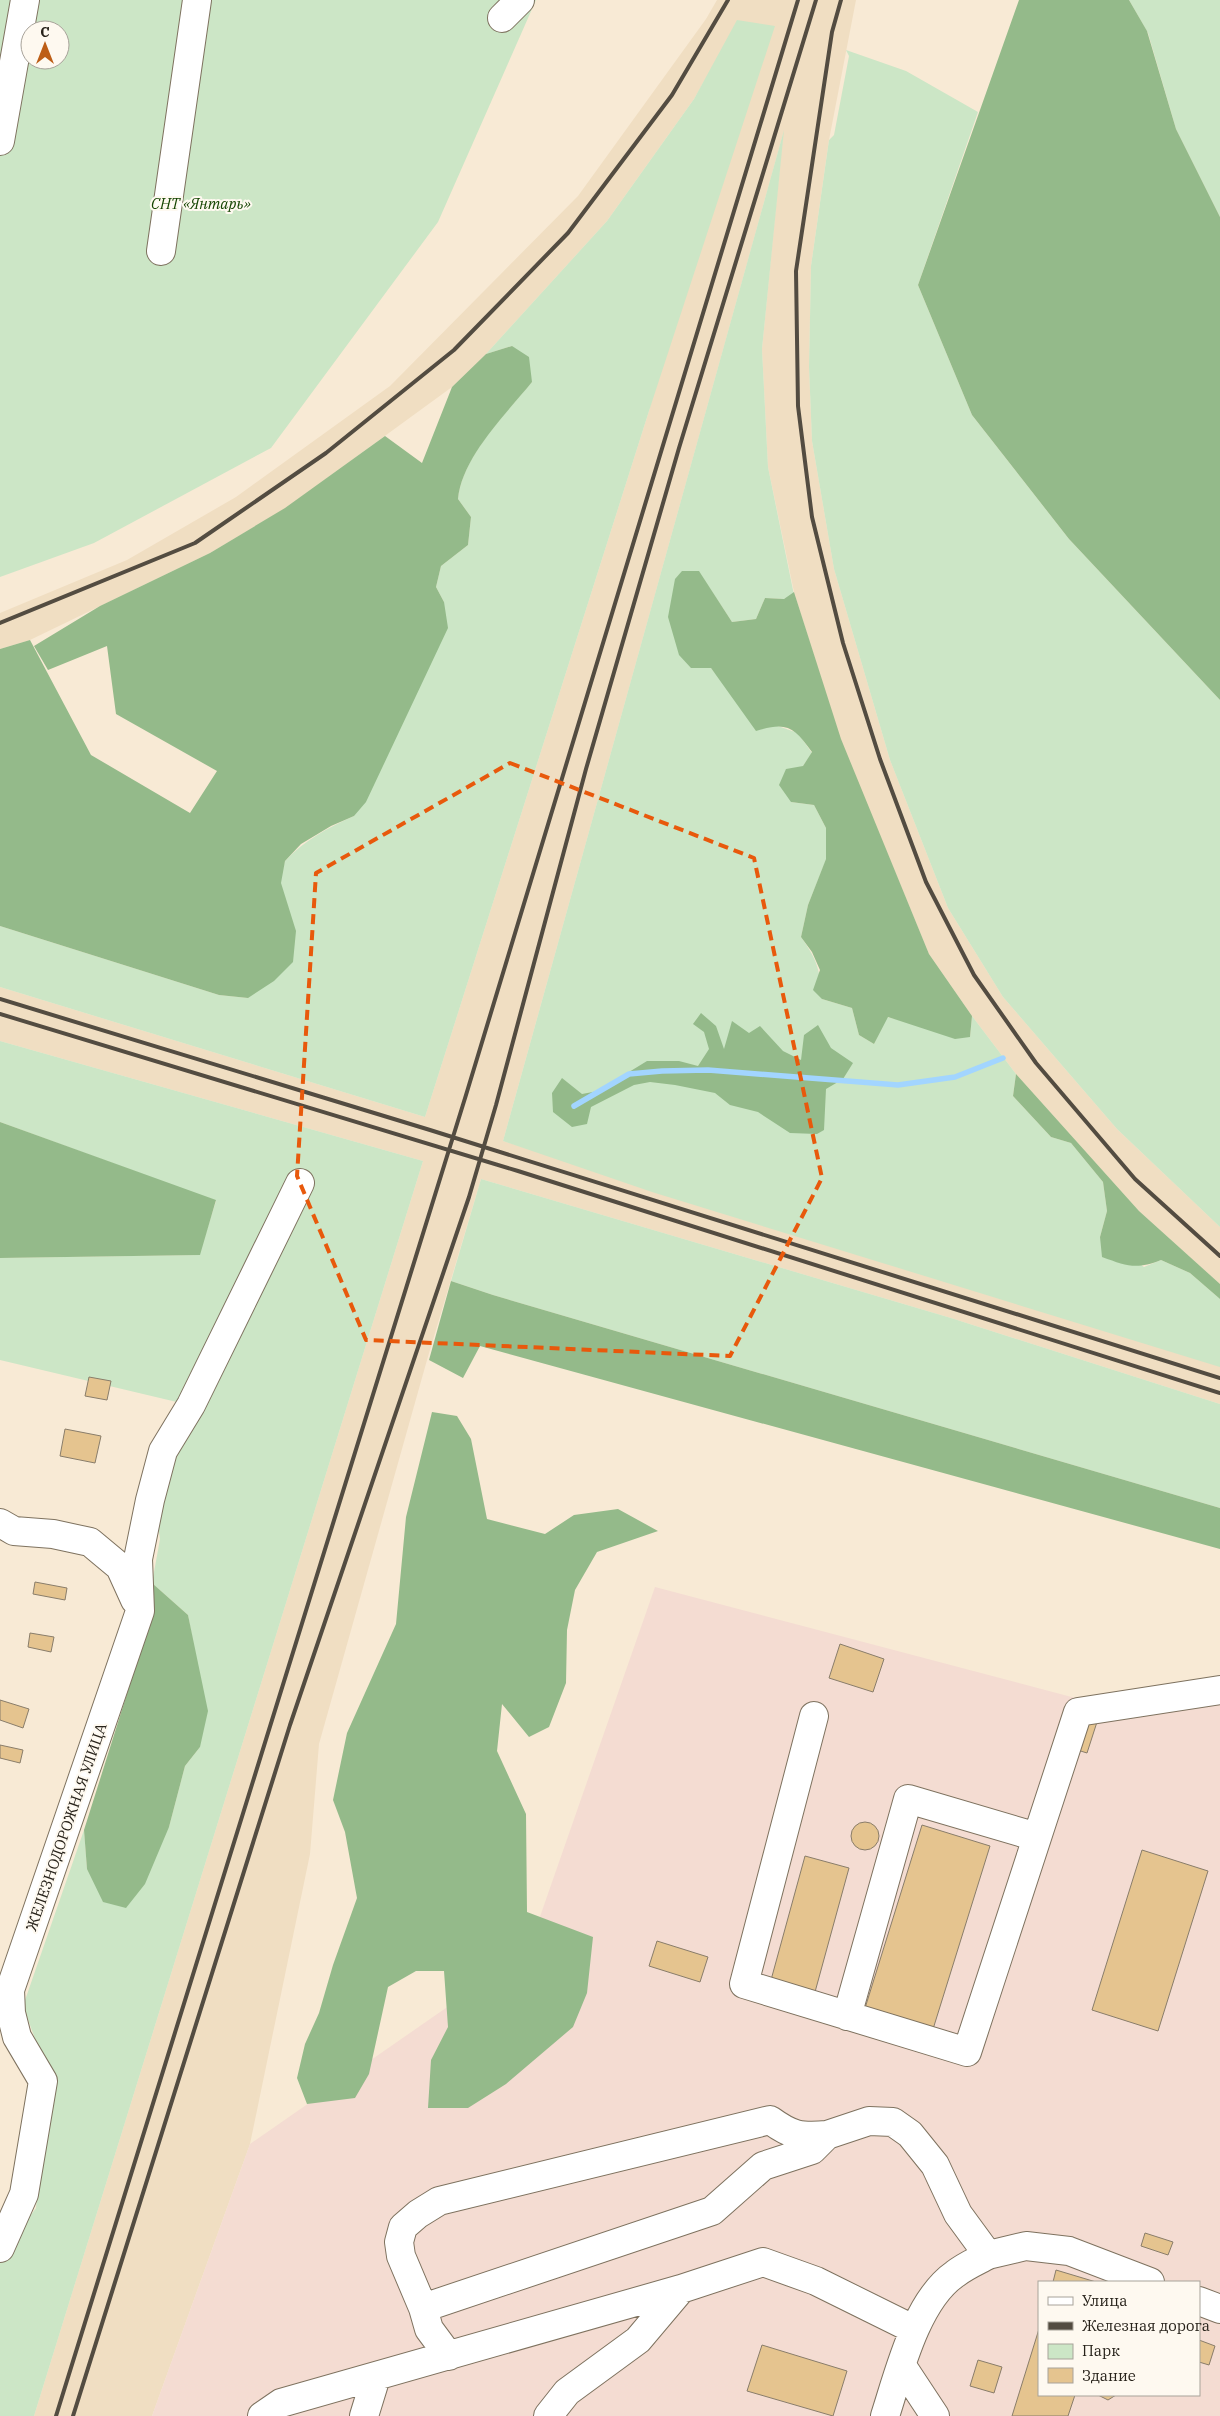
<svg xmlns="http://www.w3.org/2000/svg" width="1220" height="2416" viewBox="0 0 1220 2416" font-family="'IBM Plex Serif',serif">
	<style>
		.built { fill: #f0dec2 }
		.industrial { fill: #f4dcd2; fill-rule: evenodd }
		.green { fill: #cce6c6; fill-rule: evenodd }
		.forest { fill: #94ba8a }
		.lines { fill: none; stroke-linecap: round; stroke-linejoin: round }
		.stream { stroke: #a2d5ff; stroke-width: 5.5 }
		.building { fill: #e5c48f; stroke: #897d6a }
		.minor-casing { stroke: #7e725f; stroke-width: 30 }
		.minor { stroke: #fff; stroke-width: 28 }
		.rail { stroke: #534c41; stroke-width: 4 }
		.marked { fill: none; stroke: #e8590c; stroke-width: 4; stroke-dasharray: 10 6; stroke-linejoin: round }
		.labels { text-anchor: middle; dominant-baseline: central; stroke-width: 4; stroke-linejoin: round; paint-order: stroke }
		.park-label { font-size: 15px; font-style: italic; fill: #134400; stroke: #fef9f0 }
		.street-label { font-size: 15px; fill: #27221a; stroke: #fef9f0 }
	</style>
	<rect width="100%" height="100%" fill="#f8ead5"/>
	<!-- built -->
	<path class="built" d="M 717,0 L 856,0 L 829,140 L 811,266 L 809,367 L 812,441 L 834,569 L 890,760 L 948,908 L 1003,997 L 1117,1129 L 1220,1227 L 1220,1284 L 1139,1211 L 1016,1074 L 972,1016 L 929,954 L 840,739 L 794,592 L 768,467 L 762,349 L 783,134 L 503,1141 L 1220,1366 L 1220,1404 L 951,1318 L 481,1179 L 427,1360 L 319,1744 L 310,1854 L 250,2144 L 152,2416 L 34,2416 L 423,1161 L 0,1041 L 0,987 L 425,1117 L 649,411 L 739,20 L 694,99 L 607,221 L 486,354 L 452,387 L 286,508 L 210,553 L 30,640 L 0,649 L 0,613 L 127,560 L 236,497 L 390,386 L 578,196 L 706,19 Z"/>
	<!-- industrial -->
	<path class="industrial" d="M 655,1587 L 1098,1704 L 1220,1696 L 1220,2416 L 152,2416 L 250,2144 L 528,1951 ZM 1039,2282 L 1199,2282 L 1199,2395 L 1039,2395 Z"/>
	<!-- green -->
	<path class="green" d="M 0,0 L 536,0 L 438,222 L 271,448 L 94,543 L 0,577 ZM 30,30 L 60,30 L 60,60 L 30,60 Z
		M 1129,0 L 1220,0 L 1220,217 L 1176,129 L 1148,33 Z
		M 737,20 L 775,26 L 649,411 L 425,1117 L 0,987 L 0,926 L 219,995 L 248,998 L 285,861 C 305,840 327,828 354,816 L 444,602 L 436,587 L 441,566 L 468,545 L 471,517 L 458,499 C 462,457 505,414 532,382 L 512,346 L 486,354 L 607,221 L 694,99 Z
		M 846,50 L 906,71 L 978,112 L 918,285 L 972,415 L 1069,539 L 1220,700 L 1220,1227 L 1117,1129 L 1003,997 L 948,908 L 890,760 L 834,569 L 812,441 L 809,367 L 811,266 L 829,140 L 834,135 L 849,56 Z
		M 784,130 L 762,349 L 768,467 L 794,595 L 784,599 L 765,598 L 756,619 L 732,622 L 699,572 L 691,668 L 711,668 L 732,694 L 775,725 L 798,733 L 812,753 L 803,766 L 791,802 L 814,805 L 826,828 L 826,860 L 808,905 L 801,937 C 818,961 820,970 822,999 L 852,1008 L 859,1035 L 874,1044 L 887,1017 L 970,1037 L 972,1016 L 1016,1074 L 1013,1096 L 1051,1137 L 1071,1143 L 1103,1182 L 1107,1211 L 1100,1237 L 1144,1267 L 1161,1260 L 1190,1273 L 1220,1299 L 1220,1367 L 652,1192 L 503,1141 Z
		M 0,1041 L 423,1161 L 34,2416 L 0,2416 L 0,2256 L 36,2208 L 48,2074 L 23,2006 L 84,1830 L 87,1869 L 169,1827 L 185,1766 L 200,1747 L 196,1658 L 188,1615 L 152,1583 L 160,1539 L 153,1487 L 202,1408 L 0,1360 L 0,1258 L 199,1255 L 216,1201 L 0,1122 Z
		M 481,1179 L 951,1318 L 1220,1404 L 1220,1508 L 493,1295 L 451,1281 Z"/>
	<!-- forest -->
	<path class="forest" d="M 1019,0 L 1129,0 L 1147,31 L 1176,129 L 1220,217 L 1220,700 L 1069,539 L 972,415 L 918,285 Z
		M 512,346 L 529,357 L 532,382 C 506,414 462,457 458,499 L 471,517 L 468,545 L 441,566 L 436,587 L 444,602 L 448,628 L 366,802 L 354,816 L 331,826 L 301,844 L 285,861 L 281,883 L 296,931 L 293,962 L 274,981 L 248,998 L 219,995 L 0,926 L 0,649 L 30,640 L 91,755 L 190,813 L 217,771 L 116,714 L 107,646 L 48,670 L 34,646 L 100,606 L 210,553 L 285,508 L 385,436 L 422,463 L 452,387 L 486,354 Z
		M 682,571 L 699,571 L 732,622 L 756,619 L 765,598 L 784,599 L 794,592 L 841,739 L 929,954 L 972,1016 L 970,1037 L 955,1039 L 888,1017 L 874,1044 L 859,1035 L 852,1008 L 822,999 L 813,990 L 820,970 L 812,952 L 801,937 L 808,905 L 826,859 L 826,828 L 814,805 L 791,802 L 779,785 L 786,769 L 803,766 L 812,752 C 794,727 787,721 756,731 L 711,668 L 691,668 L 679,655 L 668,617 L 675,579 Z
		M 701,1013 L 716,1026 L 724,1049 L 732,1021 L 749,1033 L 760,1026 L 783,1051 L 801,1060 L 804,1035 L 818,1025 L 831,1048 L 853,1063 L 843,1079 L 826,1089 L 824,1130 L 817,1134 L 790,1133 L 758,1112 L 730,1105 L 715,1093 L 675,1085 L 650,1082 L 634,1085 L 591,1107 L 587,1124 L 572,1127 L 553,1112 L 552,1093 L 562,1078 L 582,1094 L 598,1091 L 647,1061 L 679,1061 L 698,1066 L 709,1049 L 704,1032 L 693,1024 Z
		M 1016,1074 L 1139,1211 L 1220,1284 L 1220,1299 L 1190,1273 L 1161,1260 C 1136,1270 1127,1266 1102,1257 L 1100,1237 L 1107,1211 L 1103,1182 L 1071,1143 L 1051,1137 L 1013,1096 Z
		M 0,1122 L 216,1200 L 200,1255 L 0,1258 Z
		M 451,1281 L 493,1295 L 1220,1508 L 1220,1549 L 480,1346 L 463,1378 L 429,1360 Z
		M 432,1412 L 457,1416 L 471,1439 L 487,1519 L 545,1534 L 574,1515 L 618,1509 L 658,1531 L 597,1552 L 575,1590 L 567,1630 L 566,1683 L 549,1727 L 529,1737 L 502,1704 L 497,1751 L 526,1814 L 527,1912 L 593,1937 L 587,1993 L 573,2027 L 506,2084 L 468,2108 L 428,2108 L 431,2060 L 448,2027 L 444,1971 L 416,1971 L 388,1987 L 369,2074 L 355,2098 L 307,2104 L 297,2078 L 305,2044 L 319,2013 L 333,1965 L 357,1898 L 345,1832 L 333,1800 L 347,1733 L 396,1624 L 406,1517 Z
		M 152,1583 L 188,1615 L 208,1711 L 200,1747 L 185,1766 L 169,1827 L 145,1884 L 126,1908 L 103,1902 L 87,1869 L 84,1830 L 150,1621 Z"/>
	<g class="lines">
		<!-- stream -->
		<path class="stream" d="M 574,1106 L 629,1074 L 662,1071 L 708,1070 L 898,1085 L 955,1077 L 1003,1058"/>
	</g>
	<!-- building -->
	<path class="building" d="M 89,1377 L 111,1381 L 107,1400 L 85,1396 Z
		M 65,1429 L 101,1436 L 95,1463 L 60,1456 Z
		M 35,1582 L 67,1588 L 65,1600 L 33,1594 Z
		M 30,1633 L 54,1637 L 51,1652 L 28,1647 Z
		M 840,1644 L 884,1659 L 873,1692 L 829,1678 Z
		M 0,1700 L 29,1709 L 23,1728 L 0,1720 Z
		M 1081,1717 L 1097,1722 L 1087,1753 L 1071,1748 Z
		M 0,1745 L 23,1750 L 20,1763 L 0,1758 Z
		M851 1836a14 14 0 1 1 28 0a14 14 0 1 1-28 0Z
		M 922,1825 L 990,1846 L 929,2042 L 861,2021 Z
		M 1142,1850 L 1208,1871 L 1158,2031 L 1092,2010 Z
		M 805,1856 L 849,1868 L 815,1992 L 771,1980 Z
		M 657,1941 L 708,1957 L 700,1982 L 649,1966 Z
		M 1145,2233 L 1173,2242 L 1168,2255 L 1141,2246 Z
		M 1056,2270 L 1096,2282 L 1053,2282 Z
		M 1039,2329 L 1039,2395 L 1075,2395 L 1068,2416 L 1012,2416 Z
		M 1199,2340 L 1215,2346 L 1209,2365 L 1199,2362 Z
		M 762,2345 L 847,2371 L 833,2416 L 747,2391 Z
		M 978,2360 L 1002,2367 L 994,2393 L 970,2386 Z
		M 1098,2395 L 1116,2395 L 1108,2400 Z"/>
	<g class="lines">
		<!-- minor casing -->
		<g class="minor-casing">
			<path id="minor" d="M 502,18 L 520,0
				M 0,141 L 25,0
				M 161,251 L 197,0
				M 0,1523 L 14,1531 L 53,1534 L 90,1542 L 120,1567 L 135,1600
				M 814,1716 L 744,1984 L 967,2052 L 1078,1712 L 1220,1690
				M 847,2016 L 908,1799 L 1037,1837
				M 0,2248 L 24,2194 L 43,2081 L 17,2037 L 11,2013 L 10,1990 L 140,1611 L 138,1559 L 150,1500 L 163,1451 L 191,1405 L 300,1183
				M 1199,2301 L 1220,2309
				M 423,2308 L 712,2211 L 763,2166 L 812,2150 L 827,2135 L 869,2121 L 893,2122 L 910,2134 L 935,2165 L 958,2214 L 988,2255 L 1026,2246 L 1069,2251 L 1150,2282
				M 449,2356 L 429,2329 L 423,2308 L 401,2256 L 399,2242 L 403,2227 L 418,2214 L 439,2201 L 770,2120 C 792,2136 800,2137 827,2135
				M 902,2366 L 935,2416
				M 262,2416 L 281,2403 L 681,2289 L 763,2262 L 816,2281 L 913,2329
				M 364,2416 L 376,2377
				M 548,2416 L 567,2392 L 638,2340 L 681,2289
				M 885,2416 C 899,2373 916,2301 955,2274 C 965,2266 977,2261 988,2255"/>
		</g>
		<!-- minor -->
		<use href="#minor" class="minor"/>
		<!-- rail -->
		<path class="rail" d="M 841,0 L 832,32 L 796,271 L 798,406 L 812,517 L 843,643 L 880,759 L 926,882 L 974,975 L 1036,1063 L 1135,1179 L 1220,1256
			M 0,623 L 195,543 L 326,453 L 454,350 L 568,233 L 672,95 L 728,0
			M 0,999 L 430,1130 L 1220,1378
			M 0,1014 L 518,1171 L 1220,1393
			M 56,2416 L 466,1095 L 798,0
			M 73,2416 L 290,1725 L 469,1197 L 496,1105 L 586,769 L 679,448 L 816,0"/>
	</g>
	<!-- marked area -->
	<path class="marked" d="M 510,763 L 754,858 L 822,1178 L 730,1356 L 366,1340 L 297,1176 L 316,873 Z"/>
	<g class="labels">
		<!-- park labels -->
		<g class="park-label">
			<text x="201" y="203">СНТ «Янтарь»</text>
		</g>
		<!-- street labels -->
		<g class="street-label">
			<text transform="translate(66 1827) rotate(-71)">ЖЕЛЕЗНОДОРОЖНАЯ УЛИЦА</text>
		</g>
	</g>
	<!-- legend -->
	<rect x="1038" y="2281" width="162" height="115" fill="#fef9f0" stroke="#a8a39a"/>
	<rect x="1048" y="2297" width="25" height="8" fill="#ffffff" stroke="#a8a39a"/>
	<text x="1082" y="2306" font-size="15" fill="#27221a">Улица</text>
	<rect x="1048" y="2322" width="25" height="8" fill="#534c41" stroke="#a8a39a"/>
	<text x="1082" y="2331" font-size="15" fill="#27221a">Железная дорога</text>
	<rect x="1048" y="2344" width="25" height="15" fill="#cce6c6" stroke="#a8a39a"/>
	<text x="1082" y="2356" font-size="15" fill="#27221a">Парк</text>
	<rect x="1048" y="2368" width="25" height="15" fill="#e5c48f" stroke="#a8a39a"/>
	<text x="1082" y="2381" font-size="15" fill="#27221a">Здание</text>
	<!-- north arrow -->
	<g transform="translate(45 45)"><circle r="24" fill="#fef9f0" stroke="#a8a39a"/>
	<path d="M0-4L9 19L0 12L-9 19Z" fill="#bd5e16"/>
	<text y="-8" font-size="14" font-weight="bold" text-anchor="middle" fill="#27221a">С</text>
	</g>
</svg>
